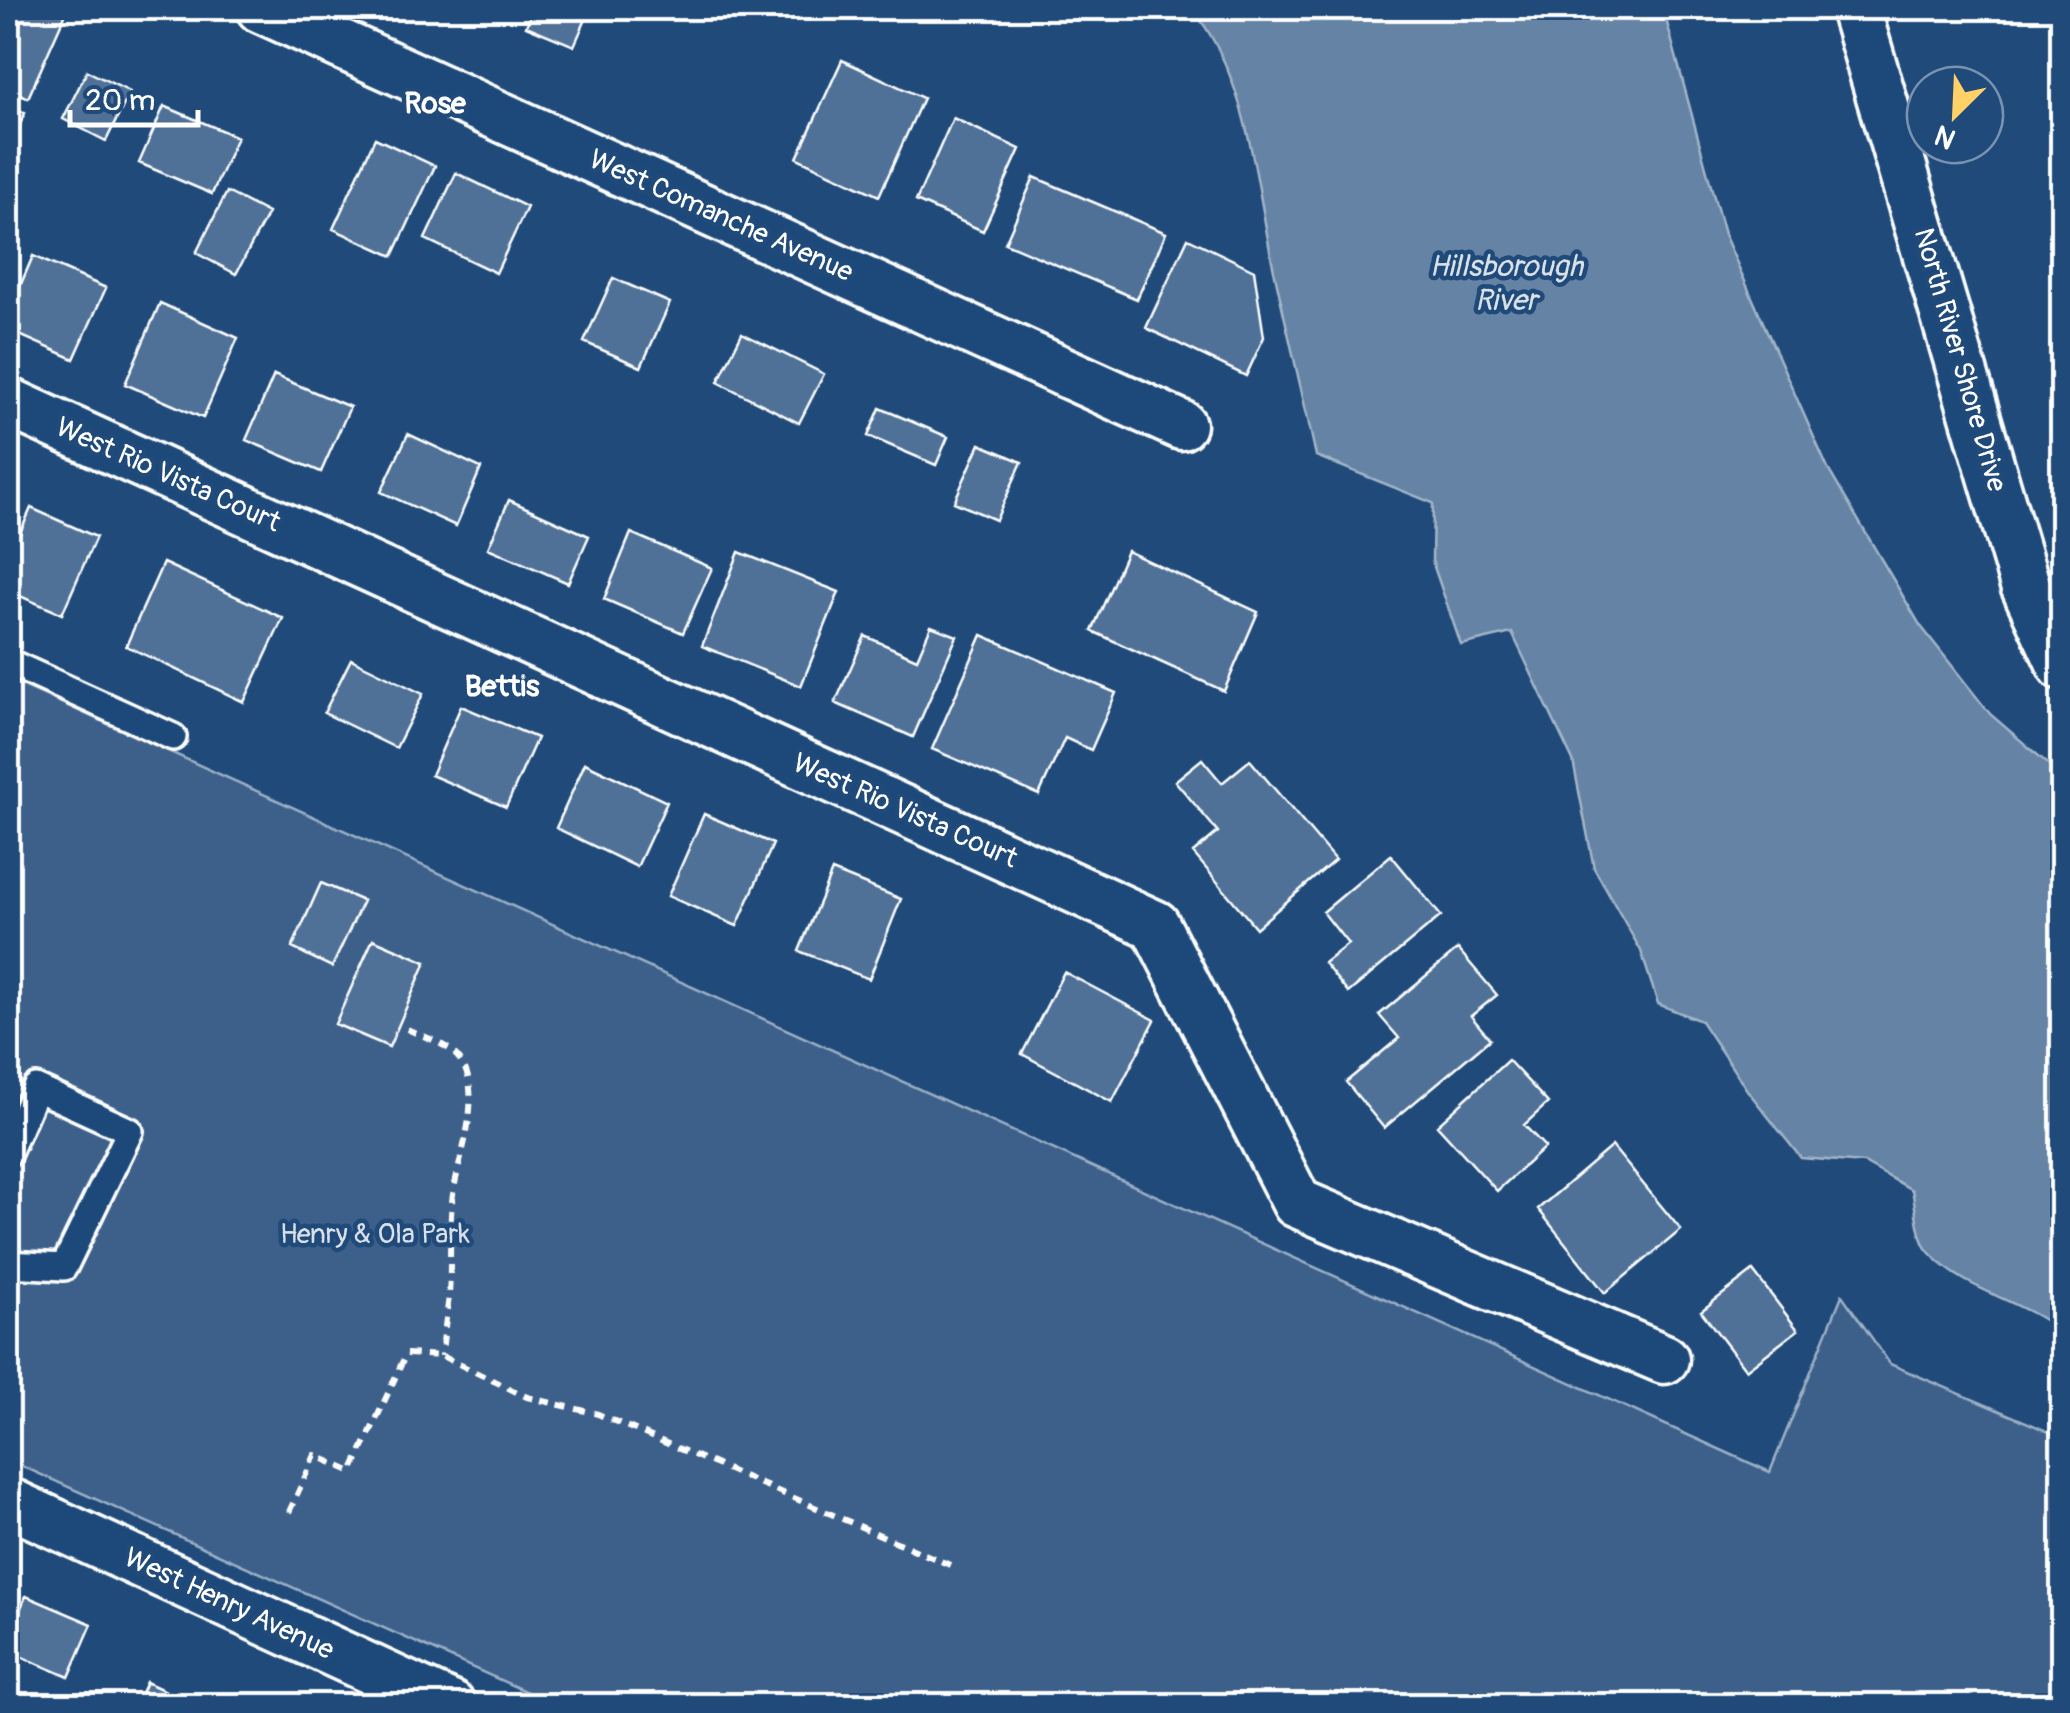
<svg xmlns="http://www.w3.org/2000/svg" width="2070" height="1713" viewBox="0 0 2070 1713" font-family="Pangolin,sans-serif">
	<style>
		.green { fill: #3c618b; stroke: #9eb0c5; stroke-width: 2.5 }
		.water { fill: #6583a4; stroke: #a3b5c8; stroke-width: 2.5 }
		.building { fill: #507197; stroke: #fff; stroke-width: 2.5 }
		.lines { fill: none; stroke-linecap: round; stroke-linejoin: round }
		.lane-casing { stroke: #fff; stroke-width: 32 }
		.street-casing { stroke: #fff; stroke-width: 55 }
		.path { stroke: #fff; stroke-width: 6; stroke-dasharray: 10 8; stroke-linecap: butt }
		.lane { stroke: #1f4a7a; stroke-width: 25 }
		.street { stroke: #1f4a7a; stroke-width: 48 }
		.labels { text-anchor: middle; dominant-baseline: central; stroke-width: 9; stroke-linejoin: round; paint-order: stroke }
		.street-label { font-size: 28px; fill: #fff; stroke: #1f4a7a }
		.park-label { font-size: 28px; fill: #d8dfe8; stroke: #1f4a7a }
		.neighbourhood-label { font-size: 30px; font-weight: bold; fill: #fff; stroke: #1f4a7a }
		.water-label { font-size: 30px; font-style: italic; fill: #d8e0e8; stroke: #1f4a7a }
	</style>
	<rect width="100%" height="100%" fill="#1f4a7a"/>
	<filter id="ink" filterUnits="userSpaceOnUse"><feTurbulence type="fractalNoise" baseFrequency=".01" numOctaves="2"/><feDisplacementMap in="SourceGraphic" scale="20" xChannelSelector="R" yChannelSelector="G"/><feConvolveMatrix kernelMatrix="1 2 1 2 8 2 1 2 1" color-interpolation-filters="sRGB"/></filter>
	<g filter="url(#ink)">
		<!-- green -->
		<path class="green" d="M 8,679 L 1770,1472 L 1842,1295 L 1890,1364 L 2054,1434 L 2062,1443 L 2062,1705 L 556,1705 L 8,1460 Z"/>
		<!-- water -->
		<path class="water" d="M 1191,8 L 1663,8 L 1724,234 L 1828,469 L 1920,625 L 1990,714 L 2062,776 L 2062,1333 C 2023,1299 1964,1292 1928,1251 C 1917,1238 1916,1207 1912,1190 L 1864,1163 L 1801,1158 L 1747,1090 L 1701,1021 L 1658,1004 L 1641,951 L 1594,868 L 1573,761 L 1512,633 L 1461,645 L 1432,561 L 1433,503 L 1316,456 C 1302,391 1286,326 1272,261 C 1256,180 1246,71 1191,8 Z"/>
		<!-- building -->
		<path class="building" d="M 20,8 L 68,8 L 28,98 L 8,88 L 8,34 Z
			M 534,8 L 591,8 L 574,46 L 526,26 Z
			M 842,60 L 923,98 L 879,196 L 797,158 Z
			M 87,71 L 130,92 L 106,141 L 63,119 Z
			M 8,105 L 25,113 L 8,152 Z
			M 164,106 L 237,137 L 212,194 L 139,163 Z
			M 953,118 L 1020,149 L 983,231 L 916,201 Z
			M 375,138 L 435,166 L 393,256 L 333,229 Z
			M 456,173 L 527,207 L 496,273 L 425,239 Z
			M 1034,177 L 1166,233 L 1137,299 L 1005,243 Z
			M 227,192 L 268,213 L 236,274 L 196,253 Z
			M 1188,238 L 1254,270 L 1264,337 L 1246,376 L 1146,328 Z
			M 33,256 L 106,288 L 74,359 L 8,330 L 8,314 Z
			M 613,278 L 670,303 L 641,367 L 584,342 Z
			M 160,303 L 238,338 L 203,418 L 125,384 Z
			M 742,333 L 824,374 L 799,423 L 718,382 Z
			M 274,375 L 350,407 L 321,472 L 246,440 Z
			M 880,408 L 948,437 L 936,465 L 868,436 Z
			M 408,434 L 481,468 L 456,526 L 381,492 Z
			M 980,444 L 1022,462 L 996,520 L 954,502 Z
			M 509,500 L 589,536 L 568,583 L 488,548 Z
			M 31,508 L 96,537 L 62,614 L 8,591 L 8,561 Z
			M 631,533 L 712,568 L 683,633 L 604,599 Z
			M 1127,551 L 1258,612 L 1224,691 L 1092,631 Z
			M 739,552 L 839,592 L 801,686 L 702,646 Z
			M 163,563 L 283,618 L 244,702 L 126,646 Z
			M 931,626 L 957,636 L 913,737 L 835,703 L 865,636 L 917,659 Z
			M 982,635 L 1116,693 L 1091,750 L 1065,738 L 1039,795 L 932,749 Z
			M 351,659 L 423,694 L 396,748 L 324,713 Z
			M 461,706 L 537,738 L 506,807 L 431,775 Z
			M 1202,759 L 1222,783 L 1250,760 L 1335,860 L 1256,928 L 1193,853 L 1218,832 L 1175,781 Z
			M 585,763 L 667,802 L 637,867 L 556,828 Z
			M 704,814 L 773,844 L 737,926 L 668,896 Z
			M 1391,855 L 1441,916 L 1348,993 L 1324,963 L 1348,944 L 1323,912 Z
			M 832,871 L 901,899 L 869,979 L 799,951 Z
			M 321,883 L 363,901 L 332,967 L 292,948 Z
			M 373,939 L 426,962 L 389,1047 L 335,1024 Z
			M 1458,949 L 1497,995 L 1471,1016 L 1490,1039 L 1384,1128 L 1346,1082 L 1399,1038 L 1379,1015 Z
			M 1064,972 L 1155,1020 L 1112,1102 L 1022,1054 Z
			M 1508,1060 L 1548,1103 L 1524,1125 L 1545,1147 L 1497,1191 L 1437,1125 Z
			M 1612,1146 L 1681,1230 L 1605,1293 L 1538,1209 Z
			M 1753,1271 L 1798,1330 L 1746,1370 L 1701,1311 Z
			M 26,1596 L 92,1624 L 69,1677 L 8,1651 L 8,1638 Z
			M 146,1682 L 198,1706 L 135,1706 Z"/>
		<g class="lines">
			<!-- lane casing -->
			<g class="lane-casing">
				<path id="lane" d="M 8,662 L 173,737
					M 8,1153 L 36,1088 L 130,1131 L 64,1267 L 8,1264"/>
			</g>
			<!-- street casing -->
			<g class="street-casing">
				<path id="street" d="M 261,8 L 1181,425
					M 1855,8 L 2025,585 L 2062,665
					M 8,402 L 1155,925 L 1297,1203 L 1664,1359
					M 8,1502 L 451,1706"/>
			</g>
			<!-- path -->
			<path class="path" d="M 407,1029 C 424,1037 449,1044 460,1060 C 486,1096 456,1162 452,1202 C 449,1233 451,1264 449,1295 C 447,1315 443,1335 442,1356
				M 289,1512 L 315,1455 L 352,1472 L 406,1354 L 442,1356 L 527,1397 L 598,1414 L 950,1565"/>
			<!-- lane -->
			<use href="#lane" class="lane"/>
			<!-- street -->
			<use href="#street" class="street"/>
		</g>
	</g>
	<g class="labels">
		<!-- street labels -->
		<g class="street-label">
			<text transform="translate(721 216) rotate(24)">West Comanche Avenue</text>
			<text transform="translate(1960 360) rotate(74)">North River Shore Drive</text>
			<text transform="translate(168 475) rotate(24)">West Rio Vista Court</text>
			<text transform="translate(905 811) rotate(24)">West Rio Vista Court</text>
			<text transform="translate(229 1604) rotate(25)">West Henry Avenue</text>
		</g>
		<!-- park labels -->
		<g class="park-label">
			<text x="375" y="1234">Henry &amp; Ola Park</text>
		</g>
		<!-- neighbourhood labels -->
		<g class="neighbourhood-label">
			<text x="435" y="103">Rose</text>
			<text x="502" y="686">Bettis</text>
		</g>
		<!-- water labels -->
		<g class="water-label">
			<text x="1506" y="266">Hillsborough<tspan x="1506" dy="34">River</tspan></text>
		</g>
	</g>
	<!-- margin -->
	<rect width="2070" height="1713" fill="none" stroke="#1f4a7a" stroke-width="40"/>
	<rect x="20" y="20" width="2030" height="1673" fill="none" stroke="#fff" stroke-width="4" filter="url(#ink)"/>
	<!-- north arrow -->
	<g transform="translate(1955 115) rotate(204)"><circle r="48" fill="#1f4a7a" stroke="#7992af" stroke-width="2.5"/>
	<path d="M0-8L18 38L0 25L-18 38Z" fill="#ffd166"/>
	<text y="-15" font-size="28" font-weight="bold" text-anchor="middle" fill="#ffffff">N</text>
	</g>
	<!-- scale -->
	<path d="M70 110v15h128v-15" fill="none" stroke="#ffffff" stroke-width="5"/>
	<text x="85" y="110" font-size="30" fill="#ffffff" stroke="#1f4a7a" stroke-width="8" paint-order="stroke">20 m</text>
</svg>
